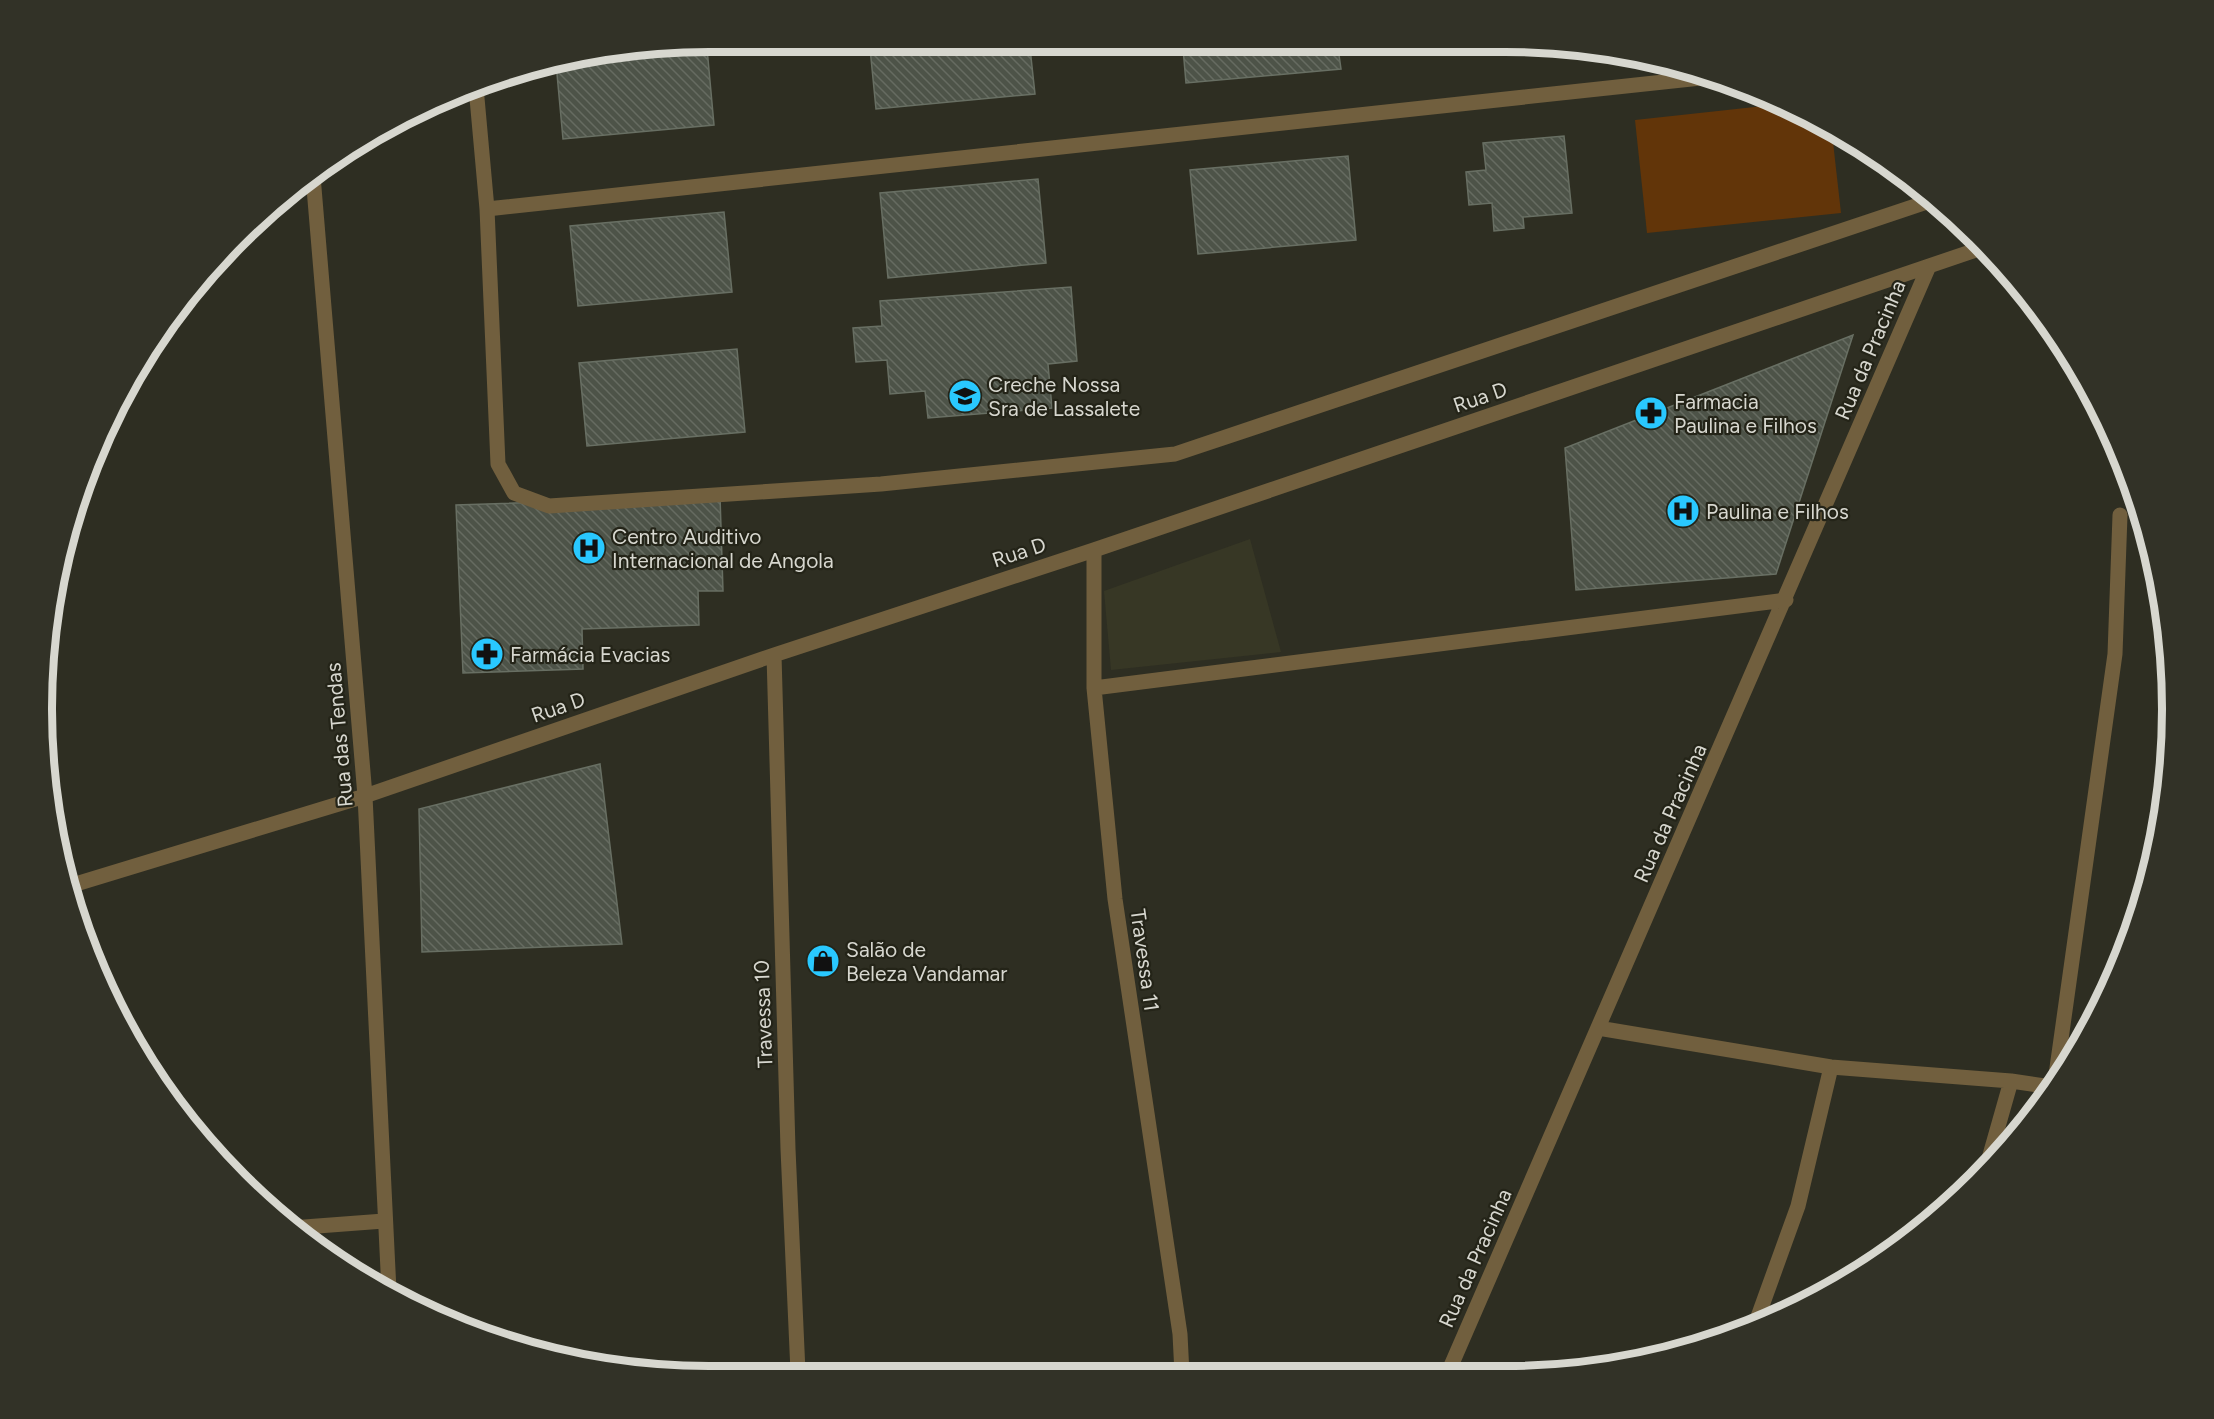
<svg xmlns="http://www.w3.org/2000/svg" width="2214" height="1419" viewBox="0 0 2214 1419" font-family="Figtree,sans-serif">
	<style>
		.built { fill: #373725 }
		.green { fill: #623509 }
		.building { fill: url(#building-back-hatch); stroke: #686f63; stroke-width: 1.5 }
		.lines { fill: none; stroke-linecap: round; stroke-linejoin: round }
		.minor { stroke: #715f3e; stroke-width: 15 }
		.labels { text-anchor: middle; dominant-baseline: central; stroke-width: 4.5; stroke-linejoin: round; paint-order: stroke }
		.street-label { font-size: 21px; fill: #d7d7cf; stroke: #242418 }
		.poi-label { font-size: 21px; fill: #d7d7cf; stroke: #242418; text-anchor: start }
		.rim { fill: none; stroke: #d7d7cf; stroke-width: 8 }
	</style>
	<defs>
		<pattern id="building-back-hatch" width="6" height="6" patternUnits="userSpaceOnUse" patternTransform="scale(1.5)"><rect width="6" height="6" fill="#4d5348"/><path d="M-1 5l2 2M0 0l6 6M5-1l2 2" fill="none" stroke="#666b61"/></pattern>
	</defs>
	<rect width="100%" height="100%" fill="#2e2e22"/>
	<!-- built -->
	<path class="built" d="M 1250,539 L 1281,652 L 1111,670 L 1104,591 Z"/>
	<!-- green -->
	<path class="green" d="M 1782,104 L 1799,111 L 1832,133 L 1841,213 L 1647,233 L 1635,120 Z"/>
	<!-- building -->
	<path class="building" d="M 707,48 L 714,125 L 563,139 L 556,63 Z
		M 870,48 L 1030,48 L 1035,94 L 876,109 Z
		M 1183,48 L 1338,48 L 1341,69 L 1186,83 Z
		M 1500,48 L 1541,48 L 1500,51 Z
		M 1564,136 L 1572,213 L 1523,217 L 1524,228 L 1494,231 L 1492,203 L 1469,205 L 1466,172 L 1486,170 L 1483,143 Z
		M 1348,156 L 1356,240 L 1198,254 L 1190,170 Z
		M 1038,179 L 1046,263 L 888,278 L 880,193 Z
		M 724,212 L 732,292 L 578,306 L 570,226 Z
		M 1071,287 L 1077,361 L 1048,364 L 1052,408 L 928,418 L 925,391 L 890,394 L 887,360 L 856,362 L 853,328 L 882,326 L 880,301 Z
		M 1853,335 L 1776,574 L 1576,590 L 1565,448 Z
		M 737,349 L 745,432 L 587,446 L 579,363 Z
		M 720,496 L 723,591 L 698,591 L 699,625 L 582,629 L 583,669 L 463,673 L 456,505 Z
		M 600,764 L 622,944 L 422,952 L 419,809 Z"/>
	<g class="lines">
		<!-- minor -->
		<path class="minor" d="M 476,87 L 487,209 L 498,464 L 514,493 L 549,506 L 881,484 L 1175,454 L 1933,200
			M 313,176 L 365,796 L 389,1291
			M 487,209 L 1710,77
			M 1094,550 L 1094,688 L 1115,899 L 1180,1334 L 1182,1374
			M 774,655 L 788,1149 L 798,1372
			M 1094,688 L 1786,600
			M 66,887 L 365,796 L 774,655 L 1094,550 L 1982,248
			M 1598,1028 L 1831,1067 L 2011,1081 L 2051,1087
			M 2055,1082 L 2115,654 L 2120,515
			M 1986,1169 L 2011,1081
			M 291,1228 L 384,1221
			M 1755,1325 L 1798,1206 L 1831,1067
			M 1447,1375 L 1929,266"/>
	</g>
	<!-- icons -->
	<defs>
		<g id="school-disc" transform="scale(1.725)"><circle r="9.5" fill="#29c8ff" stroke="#242418"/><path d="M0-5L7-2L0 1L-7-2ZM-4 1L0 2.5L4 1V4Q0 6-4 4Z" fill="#111"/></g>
		<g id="pharmacy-disc" transform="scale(1.725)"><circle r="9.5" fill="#29c8ff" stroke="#242418"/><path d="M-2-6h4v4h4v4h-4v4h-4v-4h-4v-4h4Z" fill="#111"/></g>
		<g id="hospital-disc" transform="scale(1.725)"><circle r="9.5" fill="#29c8ff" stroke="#242418"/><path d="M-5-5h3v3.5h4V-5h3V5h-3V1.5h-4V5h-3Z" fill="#111"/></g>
		<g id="shop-disc" transform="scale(1.725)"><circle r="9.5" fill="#29c8ff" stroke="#242418"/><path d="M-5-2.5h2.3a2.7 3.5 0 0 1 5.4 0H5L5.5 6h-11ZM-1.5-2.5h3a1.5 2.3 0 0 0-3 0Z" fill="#111"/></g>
	</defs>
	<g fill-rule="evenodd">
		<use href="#school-disc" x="965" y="396"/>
		<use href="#pharmacy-disc" x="1651" y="413"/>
		<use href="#hospital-disc" x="1683" y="511"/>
		<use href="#hospital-disc" x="589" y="548"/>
		<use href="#pharmacy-disc" x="487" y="654"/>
		<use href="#shop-disc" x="823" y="961"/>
	</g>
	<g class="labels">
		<!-- street labels -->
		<g class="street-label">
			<text transform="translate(1870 350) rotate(-67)">Rua da Pracinha</text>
			<text transform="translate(1480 397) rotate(-19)">Rua D</text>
			<text transform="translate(1019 552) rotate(-18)">Rua D</text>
			<text transform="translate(558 707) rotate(-19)">Rua D</text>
			<text transform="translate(339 735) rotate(-95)">Rua das Tendas</text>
			<text transform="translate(1670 813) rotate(-66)">Rua da Pracinha</text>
			<text transform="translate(1145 960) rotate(82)">Travessa 11</text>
			<text transform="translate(763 1014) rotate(-92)">Travessa 10</text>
			<text transform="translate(1475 1258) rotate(-66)">Rua da Pracinha</text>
		</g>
		<!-- poi labels -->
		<g class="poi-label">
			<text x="988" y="384">Creche Nossa<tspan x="988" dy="24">Sra de Lassalete</tspan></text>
			<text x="1674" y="401">Farmacia<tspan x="1674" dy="24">Paulina e Filhos</tspan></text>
			<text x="1706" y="511">Paulina e Filhos</text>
			<text x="612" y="536">Centro Auditivo<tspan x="612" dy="24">Internacional de Angola</tspan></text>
			<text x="510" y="654">Farmácia Evacias</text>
			<text x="846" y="949">Salão de<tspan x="846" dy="24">Beleza Vandamar</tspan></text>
		</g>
	</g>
	<!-- crop -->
	<path d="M0 0H2214V1419H0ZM709 52H1505A657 657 0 0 1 2162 709V709A657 657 0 0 1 1505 1366H709A657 657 0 0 1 52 709V709A657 657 0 0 1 709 52Z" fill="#323227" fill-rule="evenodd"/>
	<path class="rim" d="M709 52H1505A657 657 0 0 1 2162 709V709A657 657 0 0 1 1505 1366H709A657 657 0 0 1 52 709V709A657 657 0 0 1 709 52Z"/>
</svg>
